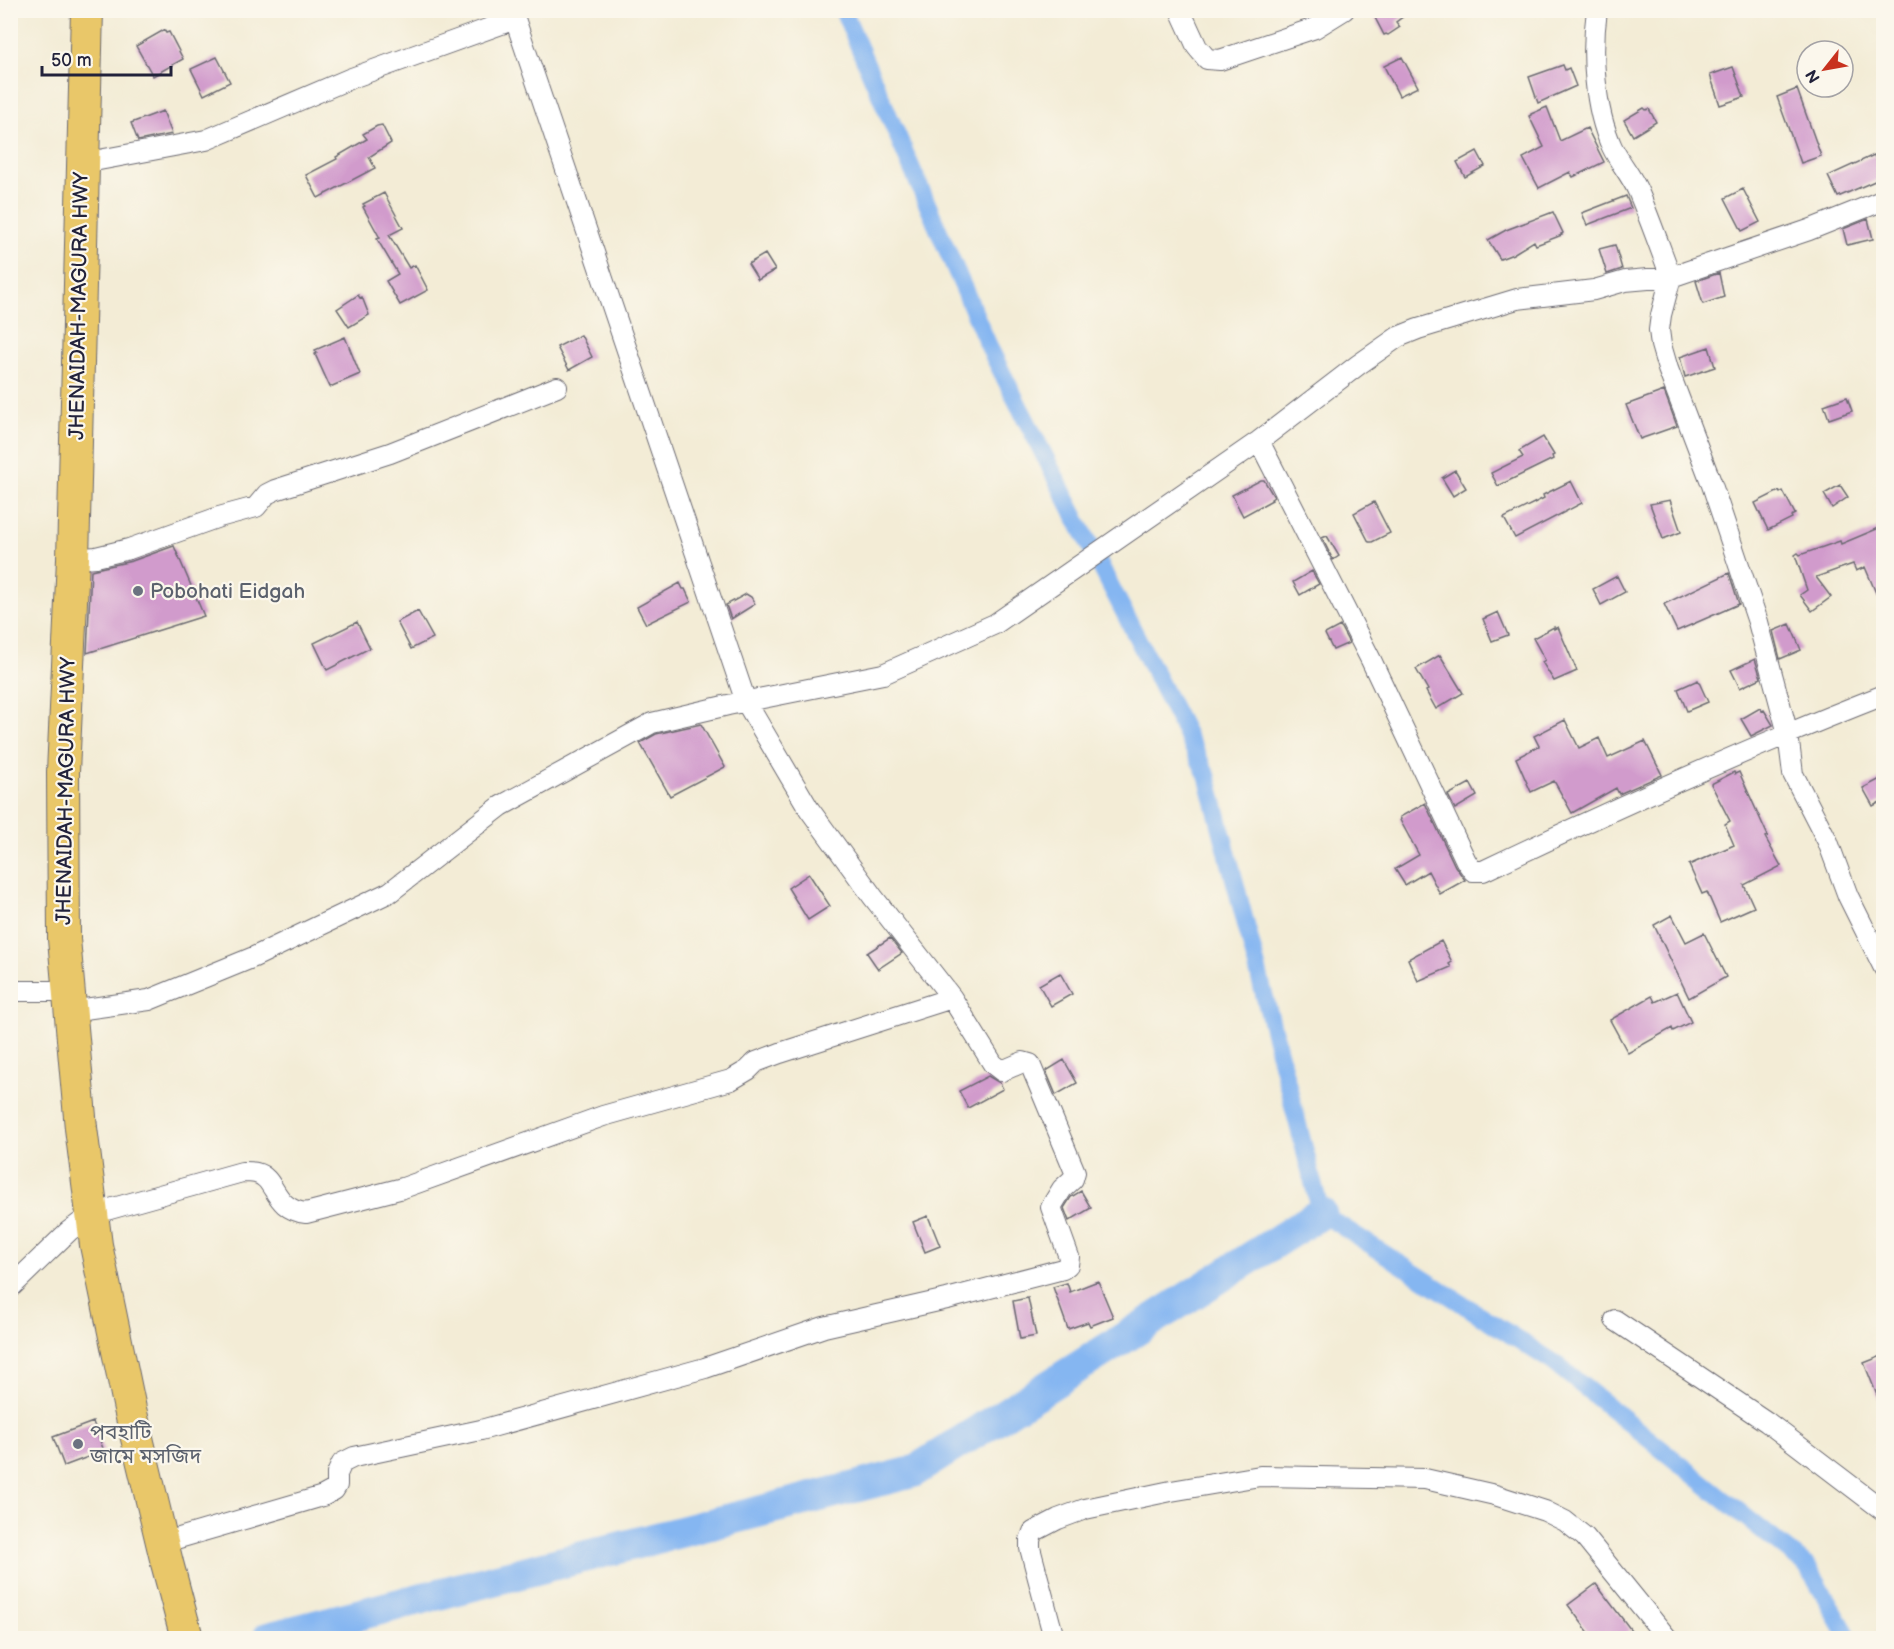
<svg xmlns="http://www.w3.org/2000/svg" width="1894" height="1649" viewBox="0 0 1894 1649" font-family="'Balsamiq Sans','Noto Sans Bengali',sans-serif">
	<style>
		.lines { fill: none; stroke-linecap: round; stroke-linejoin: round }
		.canal { stroke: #85b6f1; stroke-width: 18 }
		.river { stroke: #85b6f1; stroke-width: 32 }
		.building { fill: #d19bcc }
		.minor-casing { stroke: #6b6971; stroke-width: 22 }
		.trunk-casing { stroke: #6b6971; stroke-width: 34 }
		.minor { stroke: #fff; stroke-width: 20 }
		.trunk { stroke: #e9c769; stroke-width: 32 }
		.worship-dot { fill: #6b7280; stroke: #fbf7ec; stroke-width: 2 }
		.labels { text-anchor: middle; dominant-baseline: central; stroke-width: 4.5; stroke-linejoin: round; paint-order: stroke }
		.street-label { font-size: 21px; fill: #22223b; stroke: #fbf7ec }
		.worship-label { font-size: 21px; fill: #5b616d; stroke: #fbf7ec; text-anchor: start }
	</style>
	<rect width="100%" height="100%" fill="#fbf7ec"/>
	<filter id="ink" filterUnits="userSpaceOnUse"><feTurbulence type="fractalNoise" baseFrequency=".0167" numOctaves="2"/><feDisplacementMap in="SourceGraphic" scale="12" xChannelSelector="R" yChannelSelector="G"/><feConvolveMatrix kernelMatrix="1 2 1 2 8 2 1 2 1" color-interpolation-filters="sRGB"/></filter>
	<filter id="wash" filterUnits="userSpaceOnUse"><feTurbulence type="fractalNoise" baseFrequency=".008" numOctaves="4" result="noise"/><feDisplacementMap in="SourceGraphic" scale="24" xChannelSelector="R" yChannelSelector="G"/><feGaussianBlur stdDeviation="1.35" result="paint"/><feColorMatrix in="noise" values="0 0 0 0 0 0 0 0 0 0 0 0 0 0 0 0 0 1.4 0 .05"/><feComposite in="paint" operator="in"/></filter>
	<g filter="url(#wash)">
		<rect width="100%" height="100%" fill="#f3ecd6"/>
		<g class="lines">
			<!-- canal -->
			<path class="canal" d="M 843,10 L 991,351 L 1207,775 L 1321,1213 L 1553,1362 L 1808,1567 L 1849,1638"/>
			<!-- river -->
			<path class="river" d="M 268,1638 L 913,1472 L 1321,1213"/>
		</g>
		<g id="blocks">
			<!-- building -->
			<path class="building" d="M 1371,10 L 1412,10 L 1396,22 L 1400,27 L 1388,35 L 1386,34 L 1384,35 Z
				M 164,30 L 166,33 L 169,32 L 183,59 L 153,76 L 136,46 Z
				M 217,57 L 230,82 L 204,95 L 191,69 Z
				M 1402,57 L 1418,87 L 1399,96 L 1384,66 Z
				M 1563,65 L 1565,70 L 1569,68 L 1576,86 L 1538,103 L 1529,77 Z
				M 1733,67 L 1744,97 L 1720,105 L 1710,75 Z
				M 1797,89 L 1821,156 L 1801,163 L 1777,97 Z
				M 1547,107 L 1560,141 L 1587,128 L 1604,162 L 1573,177 L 1570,172 L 1539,188 L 1523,158 L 1544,147 L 1529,116 L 1531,115 L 1531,114 Z
				M 1644,108 L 1646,110 L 1649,109 L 1656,122 L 1633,136 L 1624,120 Z
				M 163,111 L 172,134 L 138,141 L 131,123 Z
				M 382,125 L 391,143 L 369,157 L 375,168 L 318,198 L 306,175 L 337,159 L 336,157 L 367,139 L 363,134 L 377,126 Z
				M 1477,151 L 1485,166 L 1465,177 L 1457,162 Z
				M 1874,155 L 1884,177 L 1838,197 L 1828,176 Z
				M 1743,189 L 1760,222 L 1742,231 L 1725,198 Z
				M 384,193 L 403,228 L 389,235 L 409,268 L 415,265 L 428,290 L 400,305 L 386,281 L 398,274 L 377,239 L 380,238 L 363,207 L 365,206 L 363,204 Z
				M 1626,196 L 1631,208 L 1587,225 L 1582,213 Z
				M 1553,212 L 1563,233 L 1561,234 L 1562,235 L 1536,245 L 1534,241 L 1513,254 L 1500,259 L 1488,240 L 1506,230 Z
				M 1868,219 L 1873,239 L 1847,245 L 1843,229 Z
				M 1615,245 L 1622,269 L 1607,274 L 1599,249 Z
				M 765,254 L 775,270 L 758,280 L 748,264 Z
				M 1719,273 L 1724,297 L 1703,304 L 1696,281 Z
				M 358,295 L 360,298 L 362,297 L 369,315 L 349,327 L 337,309 Z
				M 581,335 L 592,357 L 569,370 L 557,347 Z
				M 345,337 L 360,374 L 330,387 L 315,354 L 317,353 L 315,350 Z
				M 1709,347 L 1715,367 L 1685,377 L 1680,357 Z
				M 1664,391 L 1677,426 L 1640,439 L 1626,405 Z
				M 1847,397 L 1852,411 L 1829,419 L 1824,405 Z
				M 1543,437 L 1554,455 L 1552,456 L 1553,459 L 1498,486 L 1491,473 L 1523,457 L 1519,451 Z
				M 1455,470 L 1466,488 L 1453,496 L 1442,478 Z
				M 1261,480 L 1264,480 L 1274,497 L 1271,499 L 1272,500 L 1243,516 L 1232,495 Z
				M 1571,481 L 1582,503 L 1515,538 L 1504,518 L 1544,498 L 1543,495 Z
				M 1840,485 L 1848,497 L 1832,508 L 1824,494 Z
				M 1779,491 L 1780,493 L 1783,491 L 1795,514 L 1791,516 L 1792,518 L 1768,530 L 1755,503 Z
				M 1670,500 L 1681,532 L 1663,539 L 1650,504 Z
				M 1374,502 L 1390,533 L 1372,542 L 1369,542 L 1354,513 Z
				M 1884,526 L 1884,612 L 1865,567 L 1856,571 L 1853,564 L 1816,577 L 1831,597 L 1812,611 L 1800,595 L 1807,590 L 1795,555 L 1798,553 L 1800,555 L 1840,541 L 1841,544 Z
				M 1327,536 L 1339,556 L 1333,560 L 1322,538 Z
				M 174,546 L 204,616 L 87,653 L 91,570 L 132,561 Z
				M 1312,571 L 1319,584 L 1300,595 L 1293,582 Z
				M 1729,573 L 1739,604 L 1677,631 L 1664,604 Z
				M 1617,576 L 1625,592 L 1601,605 L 1593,589 Z
				M 680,583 L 683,589 L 685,589 L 691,602 L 646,624 L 637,607 Z
				M 746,594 L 751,597 L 755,604 L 731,619 L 726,605 Z
				M 418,611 L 433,638 L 411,649 L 397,622 Z
				M 1498,612 L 1508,635 L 1492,641 L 1483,619 Z
				M 357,622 L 370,648 L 327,670 L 314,643 Z
				M 1790,624 L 1801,650 L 1780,659 L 1773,631 Z
				M 1340,626 L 1349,643 L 1333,650 L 1325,634 Z
				M 1554,627 L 1554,629 L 1558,627 L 1577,671 L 1554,681 L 1542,662 L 1545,660 L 1533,638 Z
				M 1440,655 L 1463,693 L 1436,709 L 1426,691 L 1428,690 L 1416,669 Z
				M 1755,659 L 1761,678 L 1740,688 L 1731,670 Z
				M 1698,680 L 1708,702 L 1687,711 L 1678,689 Z
				M 1760,708 L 1762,711 L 1764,710 L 1773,725 L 1751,736 L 1741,719 Z
				M 1565,720 L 1579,748 L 1599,738 L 1608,758 L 1645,741 L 1662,775 L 1619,794 L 1616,788 L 1572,813 L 1554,781 L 1531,792 L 1516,758 L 1539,746 L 1534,736 Z
				M 701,724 L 725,767 L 670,796 L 640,743 L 656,734 Z
				M 1734,772 L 1735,774 L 1739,772 L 1768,836 L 1765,837 L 1781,866 L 1744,885 L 1754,907 L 1720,922 L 1707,892 L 1702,894 L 1689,865 L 1734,845 L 1725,824 L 1730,821 L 1711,784 Z
				M 1884,777 L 1884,800 L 1873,806 L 1863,788 Z
				M 1470,783 L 1477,796 L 1455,809 L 1448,795 Z
				M 1425,803 L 1455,866 L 1465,880 L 1440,894 L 1428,871 L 1405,885 L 1395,869 L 1419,855 L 1400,820 L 1401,819 L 1400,817 Z
				M 809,874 L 830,906 L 808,920 L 788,888 Z
				M 1672,915 L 1686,942 L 1704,933 L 1726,977 L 1689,998 L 1654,925 Z
				M 890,938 L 902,953 L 878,969 L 867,953 Z
				M 1441,941 L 1452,962 L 1449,964 L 1451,967 L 1418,981 L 1408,959 Z
				M 1060,973 L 1072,994 L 1051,1006 L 1039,985 Z
				M 1677,992 L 1691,1022 L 1673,1031 L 1672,1028 L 1628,1053 L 1610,1020 L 1652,996 L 1655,1002 Z
				M 1064,1060 L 1077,1083 L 1056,1095 L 1046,1071 Z
				M 988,1076 L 1000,1083 L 1003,1089 L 968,1108 L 959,1091 Z
				M 1081,1191 L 1091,1208 L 1069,1221 L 1064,1208 L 1071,1197 Z
				M 928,1216 L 940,1246 L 925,1252 L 913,1222 Z
				M 1098,1281 L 1113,1317 L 1090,1326 L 1088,1322 L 1068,1329 L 1053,1287 L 1067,1283 L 1070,1292 Z
				M 1028,1298 L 1036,1336 L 1020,1339 L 1013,1301 Z
				M 1884,1355 L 1884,1410 L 1883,1410 L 1864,1363 Z
				M 93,1422 L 104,1451 L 64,1466 L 53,1437 Z
				M 1596,1584 L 1631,1630 L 1620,1638 L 1593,1638 L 1568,1605 Z"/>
		</g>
	</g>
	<g filter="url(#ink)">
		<use href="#blocks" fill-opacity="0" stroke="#6b6971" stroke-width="1.5"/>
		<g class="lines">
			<!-- minor casing -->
			<g class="minor-casing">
				<path id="minor" d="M 1180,10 L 1197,47 L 1207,59 L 1220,60 L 1315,28 L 1344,10
					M 1597,10 C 1591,52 1594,108 1612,147 C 1619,162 1631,175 1638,191 C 1650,219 1660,248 1671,277 L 1809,230 L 1884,200
					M 83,163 L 206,140 L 349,79 L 515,19
					M 1259,441 L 1371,660 L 1466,861 L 1473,871 L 1483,871 C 1615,808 1748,748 1884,695
					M 73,559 L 96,557 L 129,549 L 219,517 L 256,507 L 267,494 L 275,490 L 390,453 L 557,387
					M 10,991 L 69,991
					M 70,1011 L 149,1000 L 254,957 L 390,892 L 501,806 L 652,723 L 728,705 L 883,674 L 995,624 L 1259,441 L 1358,365 L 1398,337 L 1418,329 L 1517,299 L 1594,290 L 1625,281 L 1671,277 L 1661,315 L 1659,330 L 1661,345 L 1668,369 L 1711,482 L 1758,622 L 1788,734 L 1793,774 L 1828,842 L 1848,896 L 1884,968
					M 10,1288 L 69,1231 L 92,1214 L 242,1172 C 246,1172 252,1172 256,1173 C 277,1178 272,1209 306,1213 L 403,1188 L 603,1116 L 731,1080 L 748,1070 L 756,1062 L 780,1053 L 952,998
					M 1615,1320 L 1767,1422 L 1884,1511
					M 162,1543 L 323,1496 L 334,1490 L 337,1485 L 337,1474 L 342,1463 L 354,1457 L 481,1430 L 705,1368 L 824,1327 L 947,1299 L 1063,1269 L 1068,1265 L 1069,1257 L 1051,1207 L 1062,1189 L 1073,1179 L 1075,1172 L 1030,1064 L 1023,1062 L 1002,1071 L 993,1064 L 952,998 L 873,897 L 809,809 L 746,702 L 512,10
					M 1054,1638 L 1030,1548 L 1030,1540 L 1033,1532 L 1058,1519 L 1085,1509 L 1171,1491 L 1260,1476 L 1425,1479 L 1495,1495 L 1545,1511 L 1565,1521 L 1585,1537 L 1667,1638"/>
			</g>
			<!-- trunk casing -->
			<g class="trunk-casing">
				<path id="trunk" d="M 87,10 L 73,559 L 63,772 L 64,939 L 81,1128 L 96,1245 L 130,1409 L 167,1563 L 187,1638"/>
			</g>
			<!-- minor -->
			<use href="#minor" class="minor"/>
			<!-- trunk -->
			<use href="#trunk" class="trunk"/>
		</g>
	</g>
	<!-- markers -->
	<g class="worship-dot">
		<circle cx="138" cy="591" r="6"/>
		<circle cx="78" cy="1444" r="6"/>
	</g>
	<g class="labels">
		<!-- street labels -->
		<g class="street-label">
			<text transform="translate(79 306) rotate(-89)">JHENAIDAH-MAGURA HWY</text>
			<text transform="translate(66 791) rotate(-89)">JHENAIDAH-MAGURA HWY</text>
		</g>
		<!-- worship labels -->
		<g class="worship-label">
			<text x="150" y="591">Pobohati Eidgah</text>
			<text x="90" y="1432">পবহাটি<tspan x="90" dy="24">জামে মসজিদ</tspan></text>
		</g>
	</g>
	<!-- margin -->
	<rect width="1894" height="1649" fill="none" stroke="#fbf7ec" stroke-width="36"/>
	<!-- north arrow -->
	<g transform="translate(1825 69) rotate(239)"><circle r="28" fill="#fbf7ec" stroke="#a4a2a5" stroke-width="1.5"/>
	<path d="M0-4.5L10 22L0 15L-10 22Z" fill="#c8321e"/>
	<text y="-9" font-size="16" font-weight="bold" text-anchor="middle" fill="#22223b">N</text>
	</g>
	<!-- scale -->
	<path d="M42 66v9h129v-9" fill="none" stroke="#22223b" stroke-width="3"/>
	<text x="51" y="66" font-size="18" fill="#22223b" stroke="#fbf7ec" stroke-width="4.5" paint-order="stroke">50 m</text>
</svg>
